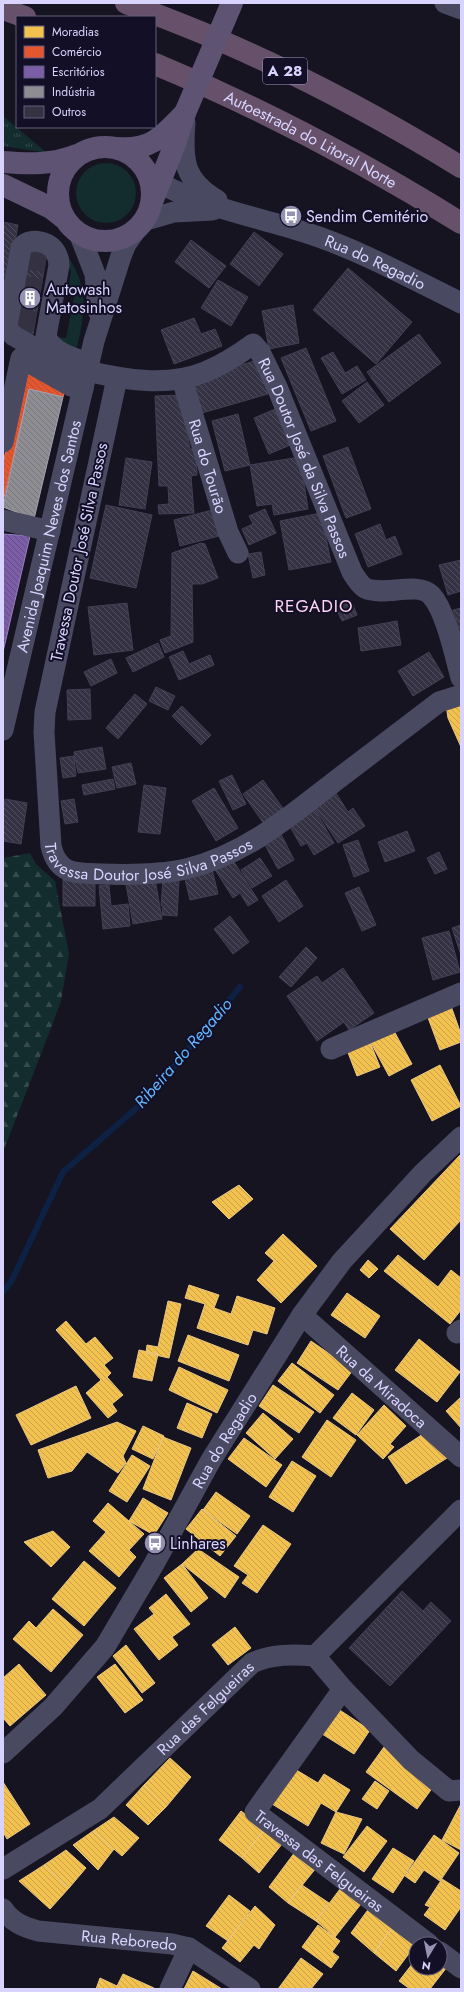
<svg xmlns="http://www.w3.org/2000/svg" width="464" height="1992" viewBox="0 0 464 1992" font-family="Jost,sans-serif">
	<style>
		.grass { fill: url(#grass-tufts) }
		.forest { fill: url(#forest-firs) }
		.green { fill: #132c2d }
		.homes { fill: url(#homes-back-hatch); stroke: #eac783 }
		.shops { fill: url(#shops-back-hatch); stroke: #e17c6d }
		.offices { fill: url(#offices-back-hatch); stroke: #9781c1 }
		.industry { fill: url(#industry-back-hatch); stroke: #a4a2b3 }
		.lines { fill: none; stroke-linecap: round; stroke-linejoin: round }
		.stream { stroke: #0d2144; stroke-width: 6 }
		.building { fill: url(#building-back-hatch); stroke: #433f54 }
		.minor-tunnel { stroke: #333142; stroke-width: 21; stroke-dasharray: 21 10; stroke-linecap: butt }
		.minor { stroke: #4a4962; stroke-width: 21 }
		.major { stroke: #5e5373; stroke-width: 22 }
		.highway { stroke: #67516a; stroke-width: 22 }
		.major-bridge { stroke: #5e5373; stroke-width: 22 }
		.labels { text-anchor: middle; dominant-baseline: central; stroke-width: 4; stroke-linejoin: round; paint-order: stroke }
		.shield { fill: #130f26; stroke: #9e99be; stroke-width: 1 }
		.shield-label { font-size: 15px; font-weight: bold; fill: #d9d4ff }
		.street-label { font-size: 16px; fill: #d9d4ff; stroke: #130f26 }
		.poi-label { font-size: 16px; fill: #d9d4ff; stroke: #130f26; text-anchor: start }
		.neighbourhood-label { font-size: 17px; letter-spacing: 1px; fill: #ffd6f0; stroke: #130f26 }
		.water-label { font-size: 17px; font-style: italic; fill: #62b6ff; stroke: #130f26 }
	</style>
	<defs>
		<pattern id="grass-tufts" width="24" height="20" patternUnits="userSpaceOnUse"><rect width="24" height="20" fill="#132c2d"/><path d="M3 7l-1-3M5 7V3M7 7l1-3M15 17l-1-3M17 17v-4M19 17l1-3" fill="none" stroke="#354a4c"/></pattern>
		<pattern id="forest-firs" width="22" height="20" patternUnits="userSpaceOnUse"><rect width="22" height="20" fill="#132c2d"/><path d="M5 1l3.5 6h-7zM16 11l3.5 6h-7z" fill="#354a4c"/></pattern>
		<pattern id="homes-back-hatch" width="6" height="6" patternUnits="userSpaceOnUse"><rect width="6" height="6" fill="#f2c14e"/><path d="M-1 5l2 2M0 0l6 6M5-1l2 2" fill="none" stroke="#c6a14e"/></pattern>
		<pattern id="shops-back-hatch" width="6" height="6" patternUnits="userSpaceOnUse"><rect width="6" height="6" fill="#e4572e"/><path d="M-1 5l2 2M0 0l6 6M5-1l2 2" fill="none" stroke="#b35037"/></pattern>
		<pattern id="offices-back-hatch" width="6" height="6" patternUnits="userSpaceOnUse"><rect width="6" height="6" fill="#7b5ea7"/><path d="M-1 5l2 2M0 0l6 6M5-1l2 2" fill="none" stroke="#61507e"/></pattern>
		<pattern id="industry-back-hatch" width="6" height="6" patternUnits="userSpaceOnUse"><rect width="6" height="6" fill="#8d8d92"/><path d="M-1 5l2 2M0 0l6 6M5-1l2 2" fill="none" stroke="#76767d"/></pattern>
		<pattern id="building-back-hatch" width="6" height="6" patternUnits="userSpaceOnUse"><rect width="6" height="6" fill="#343243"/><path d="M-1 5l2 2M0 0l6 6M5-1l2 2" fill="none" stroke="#514f5f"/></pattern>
	</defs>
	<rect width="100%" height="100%" fill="#161421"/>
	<!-- grass -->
	<path class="grass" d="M 3,116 L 47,153 L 3,146 Z"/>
	<!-- forest -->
	<path class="forest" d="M 30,853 L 36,864 L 55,881 L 69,954 L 61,1001 L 53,1023 L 3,1152 L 3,858 Z"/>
	<!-- green -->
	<path class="green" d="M76 193a30 30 0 1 1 60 0a30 30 0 1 1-60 0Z
		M 68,257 C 91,290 84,316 76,352 L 58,341 L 59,337 L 66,338 L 75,293 L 68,291 L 71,271 L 64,260 Z"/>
	<!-- homes -->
	<path class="homes" d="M 461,702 L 461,747 L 448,718 L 446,705 Z
		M 451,1006 L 461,1034 L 461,1042 L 440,1050 L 427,1015 Z
		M 394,1031 L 412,1064 L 389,1076 L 371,1043 Z
		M 370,1042 L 380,1067 L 357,1076 L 347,1050 Z
		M 440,1065 L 461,1106 L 432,1121 L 411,1080 Z
		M 461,1154 L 461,1220 L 424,1260 L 390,1229 Z
		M 239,1185 L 253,1199 L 229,1219 L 212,1202 Z
		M 283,1234 L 317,1266 L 281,1303 L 257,1280 L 274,1261 L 265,1253 Z
		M 398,1255 L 438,1287 L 451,1270 L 461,1278 L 461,1298 L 459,1301 L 461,1302 L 461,1310 L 450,1324 L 384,1271 Z
		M 368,1260 L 378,1269 L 369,1278 L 360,1270 Z
		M 189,1285 L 219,1295 L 214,1308 L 231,1314 L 237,1296 L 275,1308 L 267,1334 L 253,1330 L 248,1345 L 197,1328 L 205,1304 L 185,1298 Z
		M 347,1293 L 380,1316 L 365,1338 L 331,1315 Z
		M 168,1301 L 181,1304 L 169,1358 L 146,1353 L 147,1345 L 158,1347 Z
		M 66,1321 L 86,1344 L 95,1337 L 113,1358 L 104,1365 L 111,1373 L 107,1377 L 123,1395 L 112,1404 L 117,1411 L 108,1418 L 86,1393 L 101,1380 L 56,1330 Z
		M 188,1335 L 239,1355 L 229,1381 L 178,1361 Z
		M 419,1339 L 460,1372 L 437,1402 L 395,1370 Z
		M 311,1341 L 353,1370 L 338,1390 L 297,1363 Z
		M 139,1350 L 158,1354 L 152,1381 L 133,1377 Z
		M 292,1363 L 334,1395 L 320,1413 L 278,1381 Z
		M 179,1367 L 228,1390 L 217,1413 L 169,1390 Z
		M 273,1385 L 314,1412 L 299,1433 L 259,1406 Z
		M 76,1386 L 91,1418 L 31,1445 L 16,1415 Z
		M 352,1393 L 374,1410 L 356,1435 L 333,1418 Z
		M 461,1397 L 461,1428 L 446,1411 Z
		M 187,1403 L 212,1414 L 202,1438 L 177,1428 Z
		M 384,1405 L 406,1426 L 390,1444 L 394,1447 L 383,1459 L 357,1435 Z
		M 263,1413 L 293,1439 L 275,1459 L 246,1433 Z
		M 327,1420 L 356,1440 L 331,1477 L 302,1457 Z
		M 117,1422 L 136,1431 L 123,1456 L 126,1463 L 118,1473 L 87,1452 L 72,1471 L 48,1478 L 38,1450 Z
		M 143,1426 L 164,1436 L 153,1459 L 132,1449 Z
		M 429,1430 L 447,1458 L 406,1484 L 388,1457 Z
		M 163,1437 L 191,1448 L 171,1500 L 143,1489 Z
		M 244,1438 L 282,1465 L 266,1487 L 228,1459 Z
		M 132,1455 L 150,1466 L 127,1502 L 109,1491 Z
		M 292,1461 L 316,1476 L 293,1512 L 269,1497 Z
		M 216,1492 L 250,1516 L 237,1534 L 203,1510 Z
		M 143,1498 L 168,1513 L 154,1535 L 129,1521 Z
		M 108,1503 L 144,1534 L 129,1550 L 136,1557 L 119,1577 L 89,1551 L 106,1532 L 93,1521 Z
		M 202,1509 L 236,1536 L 220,1556 L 186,1529 Z
		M 263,1525 L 291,1544 L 257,1593 L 242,1583 L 248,1575 L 234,1566 Z
		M 53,1531 L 70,1547 L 51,1567 L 24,1542 Z
		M 198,1549 L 239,1577 L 225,1598 L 182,1564 Z
		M 84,1561 L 116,1588 L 84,1626 L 52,1599 Z
		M 182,1564 L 208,1598 L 191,1612 L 164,1578 Z
		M 166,1594 L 190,1624 L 172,1637 L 178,1645 L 159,1660 L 134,1629 L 154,1614 L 149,1608 Z
		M 53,1609 L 83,1635 L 51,1672 L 13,1639 L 29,1621 L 36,1628 Z
		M 235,1627 L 251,1648 L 228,1665 L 212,1645 Z
		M 126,1645 L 155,1683 L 142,1693 L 113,1656 Z
		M 19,1664 L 46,1695 L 10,1726 L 3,1718 L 3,1678 Z
		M 115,1664 L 143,1700 L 125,1713 L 97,1677 Z
		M 335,1707 L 370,1730 L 354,1754 L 319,1732 Z
		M 384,1747 L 436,1783 L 417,1809 L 366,1772 Z
		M 170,1758 L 191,1777 L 166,1807 L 144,1785 Z
		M 293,1768 L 318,1783 L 324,1774 L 350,1790 L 336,1812 L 321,1803 L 308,1826 L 272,1804 Z
		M 375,1781 L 389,1791 L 377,1809 L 362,1799 Z
		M 3,1782 L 30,1824 L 7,1839 L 3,1832 Z
		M 144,1785 L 166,1807 L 148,1825 L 126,1805 Z
		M 461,1804 L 461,1850 L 442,1840 Z
		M 241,1811 L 265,1829 L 242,1858 L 219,1840 Z
		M 336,1812 L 362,1819 L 344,1854 L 321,1843 Z
		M 114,1817 L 139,1838 L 122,1856 L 93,1831 Z
		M 367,1826 L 387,1841 L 364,1872 L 343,1857 Z
		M 265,1829 L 282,1844 L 259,1873 L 242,1858 Z
		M 93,1831 L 114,1849 L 98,1870 L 73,1845 Z
		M 434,1835 L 459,1853 L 440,1881 L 424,1870 L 415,1883 L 405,1876 Z
		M 393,1848 L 414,1861 L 393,1893 L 372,1879 Z
		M 66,1850 L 86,1868 L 69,1888 L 44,1865 Z
		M 295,1852 L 316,1868 L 288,1903 L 269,1887 Z
		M 44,1865 L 69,1888 L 50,1909 L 19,1881 Z
		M 442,1879 L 461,1891 L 461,1907 L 445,1930 L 424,1915 L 430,1907 L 425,1905 Z
		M 302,1885 L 329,1903 L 316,1921 L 288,1903 Z
		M 340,1889 L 361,1904 L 335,1937 L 316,1921 Z
		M 229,1895 L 250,1911 L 228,1941 L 206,1926 Z
		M 255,1906 L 275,1925 L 259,1949 L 254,1945 L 240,1962 L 222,1948 Z
		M 370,1907 L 393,1926 L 374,1953 L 351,1933 Z
		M 318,1925 L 340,1941 L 332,1952 L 339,1957 L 331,1968 L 302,1947 Z
		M 393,1926 L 416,1944 L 396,1971 L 374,1953 Z
		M 301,1958 L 323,1974 L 311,1989 L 278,1989 Z
		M 416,1959 L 416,1968 L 440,1968 L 440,1962 L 447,1967 L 430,1989 L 410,1989 L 399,1981 Z
		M 193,1971 L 222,1989 L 184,1989 Z
		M 123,1974 L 154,1988 L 154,1989 L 96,1989 L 100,1978 L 117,1986 Z"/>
	<!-- shops -->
	<path class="shops" d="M 25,367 L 65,390 L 63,397 L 29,389 L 3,502 L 3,463 Z"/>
	<!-- offices -->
	<path class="offices" d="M 3,534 L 30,536 L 3,652 Z"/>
	<!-- industry -->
	<path class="industry" d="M 29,389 L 63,397 L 34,519 L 3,507 Z"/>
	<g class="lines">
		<!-- stream -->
		<path class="stream" d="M 3,1292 L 11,1282 L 63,1172 L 147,1099 L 240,987"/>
	</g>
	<!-- building -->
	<path class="building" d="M 3,222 L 18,225 L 3,309 Z
		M 254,232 L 283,254 L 259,286 L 230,264 Z
		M 191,240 L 226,266 L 209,288 L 175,262 Z
		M 30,250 L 47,253 L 33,334 L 15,331 Z
		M 348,268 L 412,322 L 376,364 L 313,310 Z
		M 218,280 L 248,297 L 231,326 L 201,308 Z
		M 293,305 L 299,343 L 269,349 L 262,311 Z
		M 194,318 L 201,334 L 215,329 L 222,346 L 174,364 L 161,330 Z
		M 419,334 L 441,363 L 389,402 L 367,372 Z
		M 306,348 L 336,421 L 311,431 L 281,358 Z
		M 333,352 L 345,373 L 357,366 L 366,380 L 342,394 L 321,358 Z
		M 258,360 L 268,394 L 202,413 L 192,379 Z
		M 367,382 L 384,405 L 359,423 L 342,401 Z
		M 181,395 L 190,449 L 196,449 L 197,475 L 191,476 L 194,513 L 159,514 L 158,505 L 169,504 L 168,486 L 159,486 L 155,396 Z
		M 280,407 L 295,443 L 269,454 L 254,418 Z
		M 238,414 L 250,465 L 225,471 L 212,421 Z
		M 348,447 L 371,509 L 346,518 L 323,456 Z
		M 300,457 L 308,509 L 274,515 L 272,504 L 257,506 L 250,465 Z
		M 126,458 L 152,462 L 145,509 L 119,505 Z
		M 106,505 L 152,515 L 136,588 L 90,578 Z
		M 265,509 L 276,533 L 249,545 L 242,529 L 253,524 L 249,516 Z
		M 212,510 L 219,536 L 180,546 L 174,520 Z
		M 321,513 L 331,562 L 289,570 L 280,521 Z
		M 380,524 L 386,540 L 395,536 L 402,554 L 368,567 L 355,534 Z
		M 201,543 L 205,544 L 218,578 L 202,584 L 192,584 L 193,642 L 165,653 L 160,640 L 171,636 L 172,553 Z
		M 261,552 L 265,575 L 253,578 L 248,554 Z
		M 461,560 L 461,591 L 448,595 L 439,565 Z
		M 351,600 L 357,615 L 342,621 L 335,606 Z
		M 127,603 L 133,650 L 94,655 L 88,607 Z
		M 461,608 L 461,638 L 453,610 Z
		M 397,621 L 401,645 L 361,651 L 358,628 Z
		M 158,643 L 164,657 L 133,672 L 126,658 Z
		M 183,651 L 189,664 L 210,655 L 214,665 L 179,680 L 169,657 Z
		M 429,652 L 444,677 L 413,696 L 398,671 Z
		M 111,659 L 117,673 L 91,686 L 84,672 Z
		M 156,687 L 175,696 L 168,710 L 149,701 Z
		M 90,689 L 91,719 L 68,720 L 67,690 Z
		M 135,694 L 147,704 L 118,739 L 106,728 Z
		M 182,706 L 211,735 L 201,745 L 172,716 Z
		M 102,747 L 106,769 L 78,773 L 74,752 Z
		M 74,756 L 76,776 L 63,778 L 60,758 Z
		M 131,763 L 136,784 L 117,788 L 112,767 Z
		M 232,775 L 246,804 L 233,810 L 219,781 Z
		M 113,779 L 115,789 L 84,795 L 82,785 Z
		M 263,780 L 284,810 L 264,824 L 243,794 Z
		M 144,785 L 166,788 L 160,834 L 138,832 Z
		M 214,788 L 238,828 L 216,841 L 192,801 Z
		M 334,790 L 348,812 L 353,808 L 365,826 L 338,843 L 312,804 Z
		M 5,799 L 27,803 L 21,844 L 3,841 L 3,811 Z
		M 74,799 L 78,822 L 65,824 L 61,801 Z
		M 314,808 L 334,843 L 314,855 L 307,843 L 301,846 L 288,823 Z
		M 407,831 L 415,851 L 385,862 L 378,842 Z
		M 281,834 L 294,860 L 278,869 L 264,843 Z
		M 358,840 L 369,871 L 354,877 L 343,845 Z
		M 439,852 L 447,869 L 435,874 L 427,858 Z
		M 231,857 L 258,900 L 248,906 L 240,893 L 233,898 L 214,868 Z
		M 260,858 L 272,876 L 252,888 L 241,870 Z
		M 212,869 L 218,894 L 190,900 L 184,875 Z
		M 95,876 L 95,906 L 63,906 L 63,877 Z
		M 163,878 L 179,880 L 177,916 L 162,915 L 163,906 L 161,906 Z
		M 155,879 L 162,919 L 133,924 L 126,884 Z
		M 286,880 L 303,906 L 279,922 L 262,896 Z
		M 109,885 L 111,906 L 128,904 L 130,926 L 103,929 L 99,886 Z
		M 359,887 L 376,925 L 362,931 L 345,893 Z
		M 230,916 L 249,942 L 233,954 L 214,929 Z
		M 461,925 L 461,955 L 452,928 Z
		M 449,931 L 460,972 L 433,980 L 422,938 Z
		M 306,947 L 317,958 L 291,987 L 279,977 Z
		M 343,968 L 374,1013 L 349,1030 L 344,1022 L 317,1041 L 287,996 L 317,976 L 322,983 Z
		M 402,1591 L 423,1611 L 431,1602 L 451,1621 L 390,1686 L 349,1648 Z"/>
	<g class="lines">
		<!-- minor-tunnel -->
		<path class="minor-tunnel" d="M 28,259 L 46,262
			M 23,286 L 41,290
			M 18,318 L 35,322"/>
		<!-- minor -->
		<g class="minor">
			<path d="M 445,3 L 461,9"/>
			<path d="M 185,123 C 182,159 183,180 217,200"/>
			<path id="s1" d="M 148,175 C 189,205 255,216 304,232 C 358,249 410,278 461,303"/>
			<path d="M 143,221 L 174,212 L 213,210"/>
			<path d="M 79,233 L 95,274 L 98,311"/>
			<path id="s2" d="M 87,371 C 125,380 168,387 205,372 C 222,365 238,355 253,344 L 260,352 L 277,387 L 352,572 C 355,577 360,585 365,588 C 384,597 417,581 431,595 C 446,611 455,656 461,678"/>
			<path d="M 86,377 L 14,336 L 8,330 L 7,326 L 21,248 C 28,237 47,241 54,250 C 58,255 59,259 59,265 L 46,336 C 51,352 74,359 89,363"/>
			<path id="s3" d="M 117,378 L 45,712 L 44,732 L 51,846 C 58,875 75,873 102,874 C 130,875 159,875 186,869 C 244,855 288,818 334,782 C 369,755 404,729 439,702 L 461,695"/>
			<path id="s4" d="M 182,379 L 228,532 L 238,553"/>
			<path d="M 3,442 L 21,358 L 71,386 L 83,389"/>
			<path d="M 3,520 L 50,531"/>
			<path id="s5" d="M 3,730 L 94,341 L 121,256 L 126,244 L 138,227"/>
			<path d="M 331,1049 L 461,993"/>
			<path id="s6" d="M 302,1315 L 461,1457"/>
			<path d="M 457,1333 L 461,1330"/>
			<path d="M 315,1656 L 461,1510"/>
			<path id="s7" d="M 343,1689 L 255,1812 L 429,1944"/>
			<path id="s8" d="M 3,1753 L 53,1707 L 105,1647 L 154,1564 L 211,1460 L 302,1315 L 342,1261 L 423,1173 L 461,1137"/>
			<path id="s9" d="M 3,1869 L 100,1809 L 252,1663 C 272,1654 293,1654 315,1656 L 343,1689 L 411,1760 L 449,1791 L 461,1790"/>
			<path id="s10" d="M 3,1909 C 11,1922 24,1927 38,1931 L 172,1944 L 189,1948 L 250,1989"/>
			<path d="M 440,1952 L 461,1968"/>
			<path d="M 170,1989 L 189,1948"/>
		</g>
		<!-- major -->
		<path class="major" d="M58 194a47 47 0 1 1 94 0a47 47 0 1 1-94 0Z
			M 117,148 C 150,151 162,137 183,115
			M 3,162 C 28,164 53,165 77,155
			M 3,185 L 51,208 L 66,220
			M 152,202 L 175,144 L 185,113"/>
		<!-- highway -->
		<g class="highway">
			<path d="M 126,3 C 160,16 195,29 228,44 C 308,79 386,121 461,167"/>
			<path d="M 3,9 L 25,17"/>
			<path id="s11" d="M 155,64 C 261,108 363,162 461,223"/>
		</g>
		<!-- major-bridge -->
		<path class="major-bridge" d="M 185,113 L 232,3"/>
	</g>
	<!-- icons -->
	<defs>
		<g id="bus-disc" transform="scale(1.15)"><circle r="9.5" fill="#9591b1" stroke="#130f26"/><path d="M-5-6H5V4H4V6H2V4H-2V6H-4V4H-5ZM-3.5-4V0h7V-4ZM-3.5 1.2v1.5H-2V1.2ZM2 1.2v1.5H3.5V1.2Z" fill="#fff"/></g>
		<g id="building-disc" transform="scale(1.15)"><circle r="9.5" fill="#9591b1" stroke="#130f26"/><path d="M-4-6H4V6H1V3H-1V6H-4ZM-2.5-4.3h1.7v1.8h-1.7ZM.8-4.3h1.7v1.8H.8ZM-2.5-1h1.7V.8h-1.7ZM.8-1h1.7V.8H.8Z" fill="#fff"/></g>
	</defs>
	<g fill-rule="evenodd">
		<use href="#bus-disc" x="291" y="216"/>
		<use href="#building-disc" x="30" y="298"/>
		<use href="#bus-disc" x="155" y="1543"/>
	</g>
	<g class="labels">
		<!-- shield labels -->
		<rect class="shield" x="263" y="58" width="44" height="26" rx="3"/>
		<g class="shield-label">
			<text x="285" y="71">A 28</text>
		</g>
		<!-- street labels -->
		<g class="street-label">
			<text stroke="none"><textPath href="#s11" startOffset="173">Autoestrada do Litoral Norte</textPath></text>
			<text stroke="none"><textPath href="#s1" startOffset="244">Rua do Regadio</textPath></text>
			<text stroke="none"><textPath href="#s2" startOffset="301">Rua Doutor José da Silva Passos</textPath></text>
			<text stroke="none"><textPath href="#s4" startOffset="91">Rua do Tourão</textPath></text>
			<text stroke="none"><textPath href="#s5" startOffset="199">Avenida Joaquim Neves dos Santos</textPath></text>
			<text transform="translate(79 552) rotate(-78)">Travessa Doutor José Silva Passos</text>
			<text stroke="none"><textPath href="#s3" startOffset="584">Travessa Doutor José Silva Passos</textPath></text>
			<text stroke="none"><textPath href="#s6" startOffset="107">Rua da Miradoca</textPath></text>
			<text stroke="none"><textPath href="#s8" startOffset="386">Rua do Regadio</textPath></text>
			<text stroke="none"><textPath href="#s9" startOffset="260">Rua das Felgueiras</textPath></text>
			<text stroke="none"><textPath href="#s7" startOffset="232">Travessa das Felgueiras</textPath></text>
			<text stroke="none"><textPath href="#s10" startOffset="134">Rua Reboredo</textPath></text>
		</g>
		<!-- poi labels -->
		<g class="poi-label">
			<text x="306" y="216">Sendim Cemitério</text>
			<text x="46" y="289">Autowash<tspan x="46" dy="18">Matosinhos</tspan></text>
			<text x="170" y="1543">Linhares</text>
		</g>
		<!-- neighbourhood labels -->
		<g class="neighbourhood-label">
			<text x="314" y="606">REGADIO</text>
		</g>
		<!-- water labels -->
		<g class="water-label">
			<text transform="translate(183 1053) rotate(-49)">Ribeira do Regadio</text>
		</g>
	</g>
	<!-- border -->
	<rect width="464" height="1992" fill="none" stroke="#d9d4ff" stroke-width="8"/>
	<!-- legend -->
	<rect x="16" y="16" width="140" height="112" fill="#130f26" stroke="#625e7d"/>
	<rect x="24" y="26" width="20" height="12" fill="#f2c14e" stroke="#625e7d"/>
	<text x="52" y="36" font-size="12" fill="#d9d4ff">Moradias</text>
	<rect x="24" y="46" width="20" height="12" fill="#e4572e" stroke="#625e7d"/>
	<text x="52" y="56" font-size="12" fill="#d9d4ff">Comércio</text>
	<rect x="24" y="66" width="20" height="12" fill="#7b5ea7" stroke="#625e7d"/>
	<text x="52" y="76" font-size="12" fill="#d9d4ff">Escritórios</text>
	<rect x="24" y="86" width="20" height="12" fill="#8d8d92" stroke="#625e7d"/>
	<text x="52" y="96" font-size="12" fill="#d9d4ff">Indústria</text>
	<rect x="24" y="106" width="20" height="12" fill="#343243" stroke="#625e7d"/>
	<text x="52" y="116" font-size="12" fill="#d9d4ff">Outros</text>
	<!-- north arrow -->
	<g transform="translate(428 1956) rotate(190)"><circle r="19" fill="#130f26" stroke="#625e7d"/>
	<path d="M0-3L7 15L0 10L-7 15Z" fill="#9591b1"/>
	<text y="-6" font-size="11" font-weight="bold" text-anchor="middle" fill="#d9d4ff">N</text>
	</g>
</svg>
